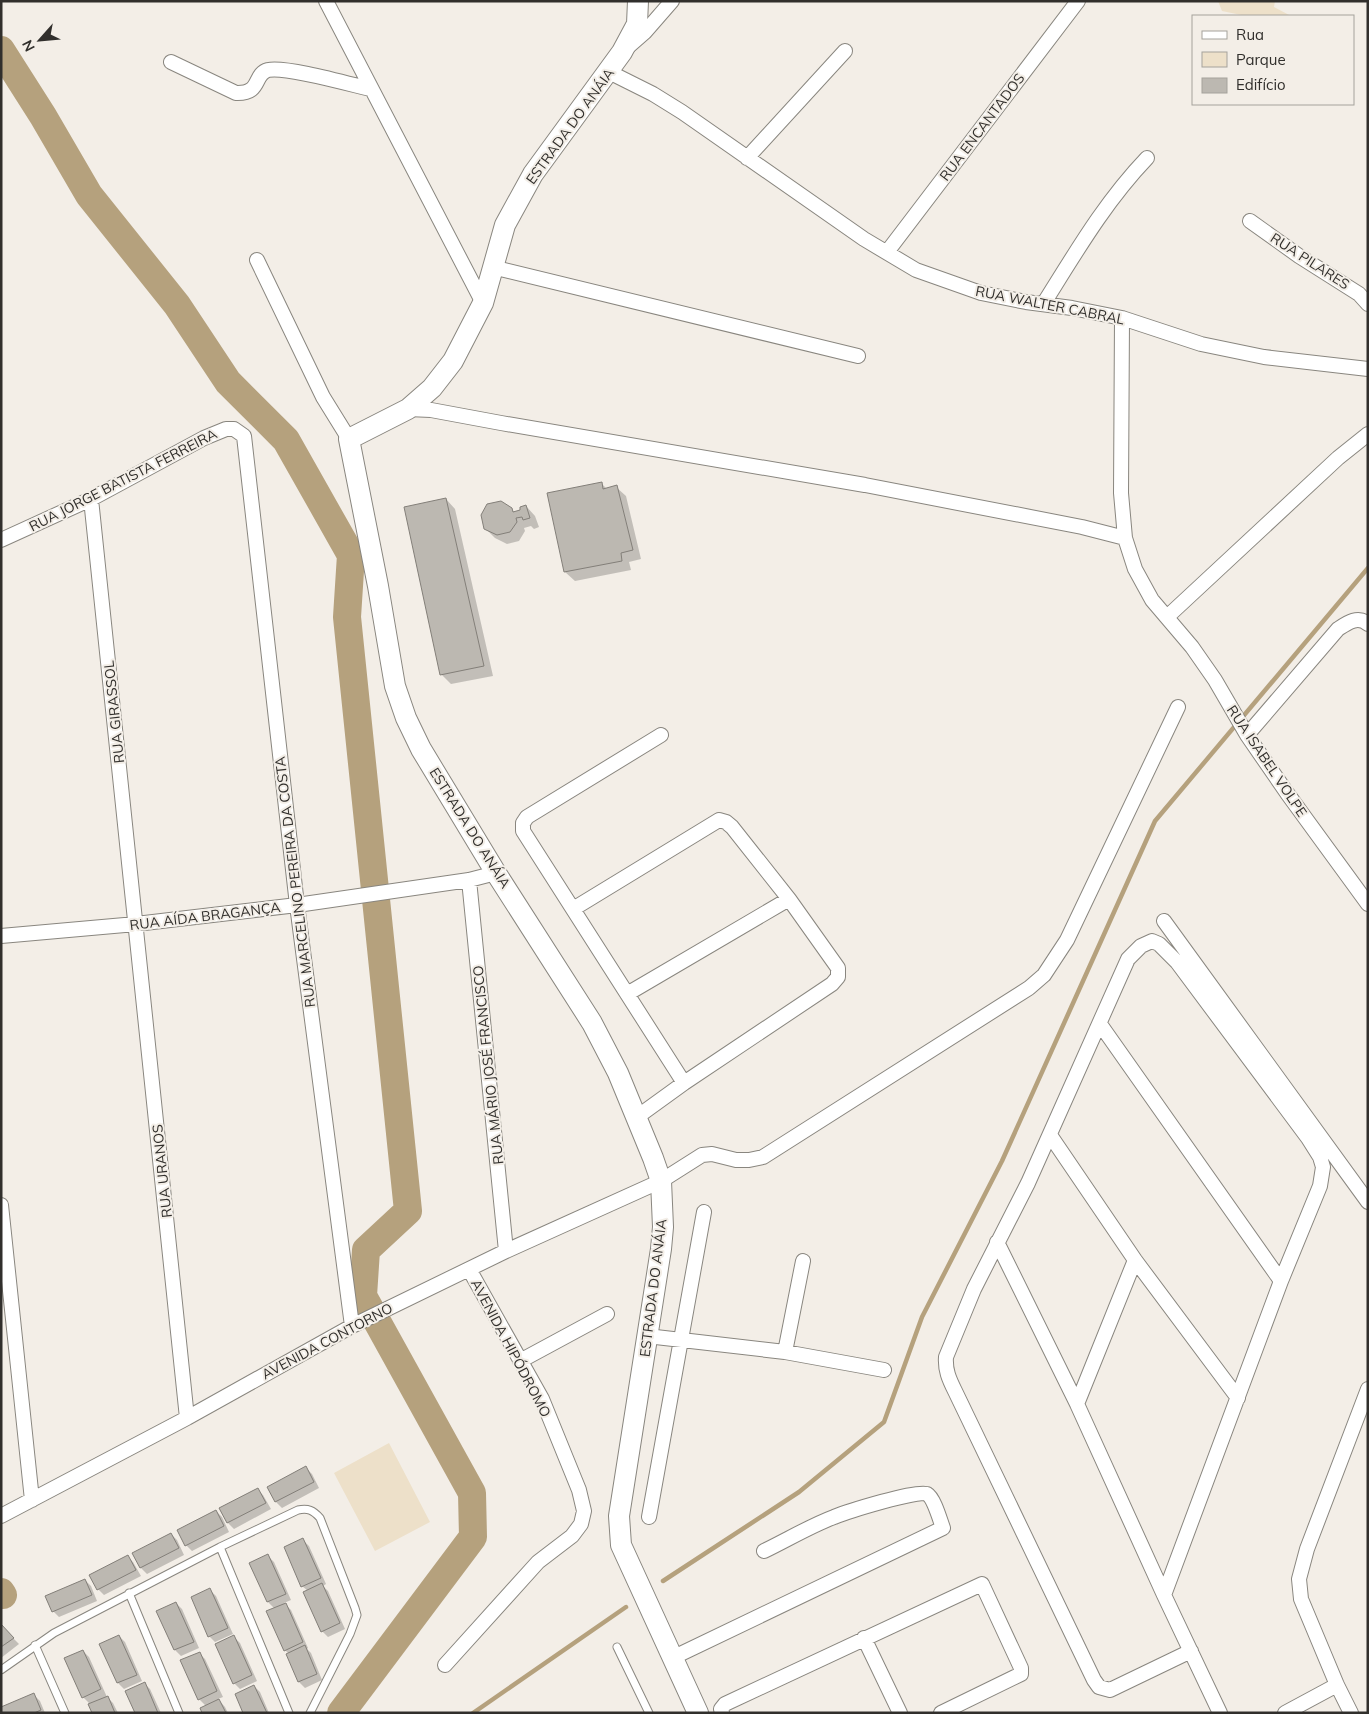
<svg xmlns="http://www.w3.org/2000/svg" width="1369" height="1714" viewBox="0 0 1369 1714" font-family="Mulish,sans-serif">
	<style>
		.green { fill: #ede0c9 }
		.shadow { fill: #0003 }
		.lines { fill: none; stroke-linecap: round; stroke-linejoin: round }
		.stream { stroke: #b5a17d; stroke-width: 4.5 }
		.river { stroke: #b5a17d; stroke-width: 28 }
		.building { fill: #bcb8b1; stroke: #837f79 }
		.lane-casing { stroke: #89867f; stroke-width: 9 }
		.street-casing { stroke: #89867f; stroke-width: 16 }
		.secondary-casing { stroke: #89867f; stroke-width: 22 }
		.lane { stroke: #fff; stroke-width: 7 }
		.street { stroke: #fff; stroke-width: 14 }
		.secondary { stroke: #fff; stroke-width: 20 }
		.labels { text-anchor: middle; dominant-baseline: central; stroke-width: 4; stroke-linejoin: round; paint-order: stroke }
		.street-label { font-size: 14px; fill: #312f2c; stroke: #f3eee7 }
	</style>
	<rect width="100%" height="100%" fill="#f3eee7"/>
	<!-- green -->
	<path class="green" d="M 1218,1 L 1275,1 L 1274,7 L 1291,16 L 1246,16 L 1222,11 Z
		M 389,1443 L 430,1522 L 375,1551 L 334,1473 Z"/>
	<!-- shadow -->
	<path class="shadow" d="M 601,483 L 607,489 L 616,487 L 626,496 L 641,559 L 629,562 L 631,570 L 575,581 L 565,572 Z
		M 446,499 L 455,509 L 493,676 L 451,684 L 441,674 Z
		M 526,506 L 535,516 L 539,527 L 534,529 L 531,526 L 524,528 L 525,531 L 519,541 L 507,544 L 495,538 L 485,528 L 511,509 L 515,513 L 522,511 Z
		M 306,1468 L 312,1474 L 319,1488 L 282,1508 L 276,1502 L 269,1487 Z
		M 257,1489 L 263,1495 L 271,1509 L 234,1529 L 228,1523 L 220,1508 Z
		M 216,1511 L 222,1517 L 229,1532 L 192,1551 L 186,1545 Z
		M 171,1534 L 177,1540 L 184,1555 L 147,1574 L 141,1568 L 134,1553 Z
		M 303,1540 L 309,1546 L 326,1584 L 323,1586 L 328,1591 L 345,1629 L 328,1637 L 322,1631 L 308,1591 L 302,1586 Z
		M 127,1556 L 133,1562 L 141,1576 L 104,1595 L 98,1589 Z
		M 268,1556 L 274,1562 L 291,1600 L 284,1603 L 291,1610 L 308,1648 L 307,1649 L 311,1653 L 322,1680 L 305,1688 L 299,1682 L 289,1654 L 285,1650 L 275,1609 L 268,1602 Z
		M 85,1580 L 91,1586 L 97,1601 L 59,1617 L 53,1611 Z
		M 210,1590 L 216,1596 L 233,1634 L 215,1642 L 209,1636 Z
		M 176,1603 L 182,1609 L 199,1648 L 181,1656 L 175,1650 L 158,1611 Z
		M 1,1626 L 19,1644 L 1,1658 Z
		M 119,1636 L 125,1642 L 142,1681 L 124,1689 L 118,1683 L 101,1644 Z
		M 234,1637 L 240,1643 L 257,1681 L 240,1689 L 234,1683 Z
		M 83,1651 L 89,1657 L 107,1697 L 113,1703 L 118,1713 L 93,1713 L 89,1703 L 83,1697 Z
		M 199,1653 L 205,1659 L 223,1697 L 218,1699 L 225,1707 L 228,1713 L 204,1713 L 206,1706 L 199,1699 Z
		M 144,1683 L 150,1689 L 161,1713 L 136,1713 Z
		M 254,1686 L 260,1692 L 269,1713 L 245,1713 Z
		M 34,1695 L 40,1701 L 45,1713 L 1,1713 Z"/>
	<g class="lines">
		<!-- stream -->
		<path class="stream" d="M 663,1581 L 799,1492 L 884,1422 L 922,1317 L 1002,1161 L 1155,821 L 1368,568
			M 473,1713 L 626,1607"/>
		<!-- river -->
		<path class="river" d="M 1,50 L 43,116 L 89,195 L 177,305 L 228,382 L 286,440 L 351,555 L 347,617 L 408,1211 L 366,1250 L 363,1296 L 472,1493 L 473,1537 L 341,1713
			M 1,1592 L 3,1595"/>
	</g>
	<!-- building -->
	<path class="building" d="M 602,482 L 603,489 L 617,485 L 633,550 L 621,553 L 622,561 L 564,572 L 547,493 Z
		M 446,498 L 484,666 L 440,675 L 404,507 Z
		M 501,501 L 512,508 L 513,512 L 520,510 L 520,507 L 526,505 L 530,518 L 523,520 L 522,517 L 516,518 L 517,522 L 510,532 L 497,535 L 484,529 L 481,515 L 487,504 Z
		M 306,1466 L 314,1482 L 275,1502 L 267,1487 Z
		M 258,1488 L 266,1503 L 227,1523 L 219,1508 Z
		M 216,1510 L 224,1526 L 185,1546 L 177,1530 Z
		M 171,1533 L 179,1548 L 140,1568 L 132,1553 Z
		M 303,1538 L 321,1578 L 301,1587 L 284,1547 Z
		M 268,1554 L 286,1594 L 267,1602 L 249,1563 Z
		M 128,1555 L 136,1570 L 97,1590 L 89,1575 Z
		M 85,1579 L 92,1595 L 52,1612 L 45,1596 Z
		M 322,1583 L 340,1623 L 321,1632 L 303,1592 Z
		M 210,1588 L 228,1628 L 208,1637 L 191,1597 Z
		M 176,1602 L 194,1642 L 174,1650 L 156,1611 Z
		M 286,1603 L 303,1642 L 284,1651 L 266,1611 Z
		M 1,1624 L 14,1638 L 1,1647 Z
		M 119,1635 L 137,1675 L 117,1683 L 99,1644 Z
		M 234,1635 L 252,1675 L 233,1684 L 215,1644 Z
		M 305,1645 L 317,1674 L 298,1682 L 286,1654 Z
		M 83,1650 L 101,1689 L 82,1698 L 64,1658 Z
		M 200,1652 L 217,1691 L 198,1700 L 180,1660 Z
		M 145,1682 L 158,1713 L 135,1713 L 125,1691 Z
		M 254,1685 L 267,1713 L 243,1713 L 235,1694 Z
		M 34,1693 L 41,1710 L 34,1713 L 1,1713 L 1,1707 Z
		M 108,1696 L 115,1713 L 92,1713 L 88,1704 Z
		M 219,1699 L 226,1713 L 202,1713 L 200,1708 Z"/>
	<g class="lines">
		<!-- lane casing -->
		<g class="lane-casing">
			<path id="lane" d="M 220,1547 L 289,1713
				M 129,1593 L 179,1713
				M 35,1645 L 65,1713
				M 617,1647 L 649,1713
				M 1,1670 L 54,1633 L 220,1547 L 298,1510 C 308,1508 313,1510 320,1518 L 355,1608 L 357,1615 L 350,1634 L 310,1713"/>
		</g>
		<!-- street casing -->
		<g class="street-casing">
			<path id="street" d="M 326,1 L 483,303
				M 629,46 L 645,32 L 672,1
				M 171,62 L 236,93 C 262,94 253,74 268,70 C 286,66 349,84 370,89
				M 609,72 L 653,94 L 682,112 L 864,239 L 916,270 L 981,293 L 1026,302 L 1072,308 L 1122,318 L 1201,344 L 1264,357 L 1368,369
				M 747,158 L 845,51
				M 1250,221 L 1299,256 L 1359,294 L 1368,304
				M 887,252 L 1078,1
				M 257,260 L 323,397 L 349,439
				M 492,267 L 858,356
				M 1044,303 C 1076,252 1105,202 1147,158
				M 1122,318 L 1121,493 L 1125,538 L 1135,569 L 1152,600 L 1192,647 L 1215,680 L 1247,735 L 1287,793 L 1368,904
				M 408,409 L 431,410 L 501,423 L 865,485 L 1082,527 L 1125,538
				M 91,499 L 187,1418
				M 1,540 L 91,499 L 204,438 L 226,429 L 234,429 L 244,436 L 297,905 L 352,1326
				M 1167,617 L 1338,458 L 1368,434
				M 661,735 L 527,817 L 523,823 L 523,831 L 684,1083
				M 1247,735 L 1338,629 C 1347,623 1358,615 1368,624
				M 469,880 L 506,1251
				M 573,909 L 719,820 L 726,822 L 732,827 L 789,899
				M 1164,921 L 1368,1202
				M 1,936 L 136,924 L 297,905 L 469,880 L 496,873
				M 627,994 L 789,899 L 838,968 L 838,977 L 832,984 L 684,1083 L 637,1117
				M 1100,1024 L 1281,1281
				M 1050,1135 L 1135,1260 L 1238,1398
				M 1,1205 L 32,1500
				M 997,1242 L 1077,1404 L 1164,1595 L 1220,1713
				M 647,1336 L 785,1352 L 884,1370
				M 785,1352 L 803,1261
				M 520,1361 L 607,1314
				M 1077,1404 L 1135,1260
				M 1,1516 L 187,1418 L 352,1326 L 506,1251 L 661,1181 L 702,1155 L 712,1154 L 736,1160 L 749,1160 L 763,1157 L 1029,988 L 1044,975 L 1067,940 L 1178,707
				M 649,1517 L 704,1212
				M 1164,1595 L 1281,1281 L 1320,1186 L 1323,1167 L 1320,1157 L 1308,1138 L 1177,962 L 1159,944 L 1152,941 L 1141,946 L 1128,959 L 1028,1183 L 974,1289 L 946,1357 C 945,1370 949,1379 955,1391 L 1094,1680 L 1099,1687 L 1110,1690 L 1191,1651
				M 864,1638 L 900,1713
				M 672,1658 L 943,1528 C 940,1520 934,1498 927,1494 C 919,1489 846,1512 834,1517 C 810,1526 787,1540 764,1551
				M 445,1665 L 538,1562 L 572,1536 L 581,1524 L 584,1511 L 579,1490 L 542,1399 L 469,1269
				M 722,1713 L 721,1709 L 725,1704 L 982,1584 L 1021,1668 L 1021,1674 L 941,1713
				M 1285,1713 L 1337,1685
				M 1351,1713 L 1337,1685 L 1301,1599 L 1299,1579 L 1307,1549 L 1368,1389"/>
		</g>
		<!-- secondary casing -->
		<g class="secondary-casing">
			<path id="secondary" d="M 638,1 L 637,24 L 622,52 L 533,174 L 505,225 L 483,303 L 453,361 L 432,388 L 408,409 L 349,439 L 378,586 L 395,686 L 406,718 L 421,749 L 496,873 L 592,1023 L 618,1073 L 653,1158 L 661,1181 L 663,1227 L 661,1249 L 619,1516 L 621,1545 L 698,1713"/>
		</g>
		<!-- lane -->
		<use href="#lane" class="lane"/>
		<!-- street -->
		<use href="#street" class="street"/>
		<!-- secondary -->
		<use href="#secondary" class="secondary"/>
	</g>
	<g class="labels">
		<!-- street labels -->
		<g class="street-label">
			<text transform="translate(570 126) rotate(-54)">ESTRADA DO ANÁIA</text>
			<text transform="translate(982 127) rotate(-53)">RUA ENCANTADOS</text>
			<text transform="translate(1310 261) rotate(33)">RUA PILARES</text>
			<text transform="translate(1050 305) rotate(11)">RUA WALTER CABRAL</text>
			<text transform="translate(123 480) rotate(-27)">RUA JORGE BATISTA FERREIRA</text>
			<text transform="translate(114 712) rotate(-96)">RUA GIRASSOL</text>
			<text transform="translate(1267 761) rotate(56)">RUA ISABEL VOLPE</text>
			<text transform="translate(470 828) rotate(58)">ESTRADA DO ANÁIA</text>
			<text transform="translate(295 882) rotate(-97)">RUA MARCELINO PEREIRA DA COSTA</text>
			<text transform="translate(205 916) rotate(-7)">RUA AÍDA BRAGANÇA</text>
			<text transform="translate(488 1065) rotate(-96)">RUA MÁRIO JOSÉ FRANCISCO</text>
			<text transform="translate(162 1171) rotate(-96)">RUA URANOS</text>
			<text transform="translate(653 1288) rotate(-83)">ESTRADA DO ANÁIA</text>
			<text transform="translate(327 1341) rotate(-28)">AVENIDA CONTORNO</text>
			<text transform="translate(511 1348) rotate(62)">AVENIDA HIPÓDROMO</text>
		</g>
	</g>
	<!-- border -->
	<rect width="1369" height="1714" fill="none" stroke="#312f2c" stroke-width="5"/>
	<!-- legend -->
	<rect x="1192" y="15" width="162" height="90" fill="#f3eee7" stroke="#a5a29c"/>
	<rect x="1202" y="31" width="25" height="8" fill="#ffffff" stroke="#a5a29c"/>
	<text x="1236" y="40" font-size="15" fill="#312f2c">Rua</text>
	<rect x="1202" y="52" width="25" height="15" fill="#ede0c9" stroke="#a5a29c"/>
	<text x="1236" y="65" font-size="15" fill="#312f2c">Parque</text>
	<rect x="1202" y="78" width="25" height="15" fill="#bcb8b1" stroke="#a5a29c"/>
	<text x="1236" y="90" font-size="15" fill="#312f2c">Edifício</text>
	<!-- north arrow -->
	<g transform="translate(40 40) rotate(243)" stroke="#f3eee7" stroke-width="4" paint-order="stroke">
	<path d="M0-4L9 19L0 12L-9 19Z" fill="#312f2c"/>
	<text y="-8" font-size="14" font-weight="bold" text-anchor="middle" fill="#312f2c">N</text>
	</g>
</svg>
